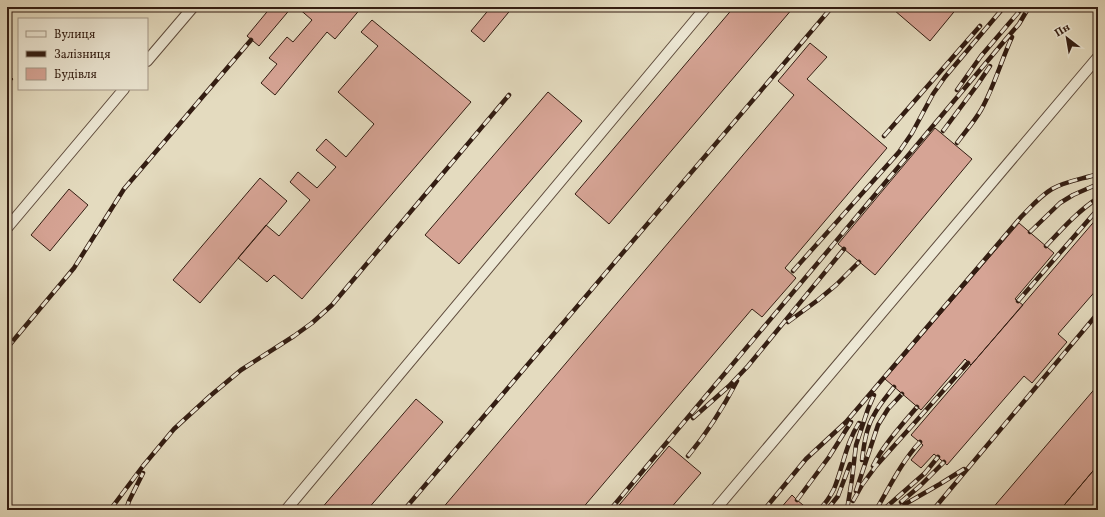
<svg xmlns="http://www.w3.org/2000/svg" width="1105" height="517" viewBox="0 0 1105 517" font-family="Vollkorn,serif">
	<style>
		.building { fill: #d6a495; stroke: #331d12 }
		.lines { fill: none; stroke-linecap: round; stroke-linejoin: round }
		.minor-casing { stroke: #5f4c3d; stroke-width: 12 }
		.minor { stroke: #ede8d5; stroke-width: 10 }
		.rail-casing { stroke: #331d12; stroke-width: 4.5 }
		.rail { stroke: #ede8d5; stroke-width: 3; stroke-dasharray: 9; stroke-linecap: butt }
	</style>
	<rect width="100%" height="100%" fill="#e4dbbf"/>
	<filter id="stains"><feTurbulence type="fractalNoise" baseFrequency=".005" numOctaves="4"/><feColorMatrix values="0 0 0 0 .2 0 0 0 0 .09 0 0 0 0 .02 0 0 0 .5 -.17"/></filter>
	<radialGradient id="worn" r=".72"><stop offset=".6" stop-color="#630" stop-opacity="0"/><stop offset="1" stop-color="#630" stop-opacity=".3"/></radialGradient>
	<!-- building -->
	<path class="building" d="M 271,7 L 292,7 L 259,46 L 247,36 Z
		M 297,7 L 362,7 L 335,39 L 327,32 L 275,95 L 261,83 L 277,64 L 269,58 L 287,37 L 293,42 L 312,20 Z
		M 491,7 L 513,7 L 484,42 L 471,31 Z
		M 734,7 L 791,7 L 793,8 L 609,224 L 575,194 Z
		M 896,7 L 958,7 L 930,41 L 894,10 Z
		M 372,20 L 471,102 L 302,299 L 274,275 L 267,282 L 238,258 L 266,225 L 279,236 L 310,200 L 290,182 L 298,172 L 317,188 L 336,167 L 316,150 L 326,139 L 346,157 L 374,124 L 338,92 L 378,46 L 361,32 Z
		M 810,43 L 827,57 L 807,79 L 887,148 L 785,268 L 796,278 L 762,317 L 752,309 L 581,510 L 441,510 L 794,95 L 778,81 Z
		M 7,74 L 13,79 L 7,86 Z
		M 548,92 L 582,121 L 459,264 L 425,235 Z
		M 935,128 L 972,159 L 875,275 L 838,244 Z
		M 260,178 L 287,201 L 200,303 L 173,280 Z
		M 69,189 L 88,205 L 50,251 L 31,235 Z
		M 1098,217 L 1098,288 L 1058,334 L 1067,342 L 1032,383 L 1024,376 L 947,465 L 934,454 L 921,468 L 911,460 L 923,445 L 911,435 Z
		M 1019,223 L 1054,253 L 1015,299 L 1023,305 L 971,365 L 965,359 L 921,410 L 885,379 Z
		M 1098,385 L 1098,465 L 1060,510 L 991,510 Z
		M 416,399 L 443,422 L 367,510 L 320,510 Z
		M 669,446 L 701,473 L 669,510 L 615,510 Z
		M 1098,465 L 1098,510 L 1060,510 Z
		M 792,495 L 797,500 L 809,510 L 779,510 Z"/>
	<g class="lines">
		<!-- minor casing -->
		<g class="minor-casing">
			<path id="minor" d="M 147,61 L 193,7
				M 7,228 L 124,89
				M 286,510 L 706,7
				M 715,510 L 1098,57"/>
		</g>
		<!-- minor -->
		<use href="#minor" class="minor"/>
		<!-- rail casing -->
		<g class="rail-casing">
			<path id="rail" d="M 957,90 L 981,56 L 1023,7
				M 943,131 L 978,84 L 990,66
				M 884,136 L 980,26
				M 957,143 C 965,132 974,122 981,110 C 994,87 1001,61 1012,37
				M 1030,232 L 1060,203 L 1073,195 L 1098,184
				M 1046,246 C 1062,229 1078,211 1098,198
				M 793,271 L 899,152 L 912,133 L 933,94 L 945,77 L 1004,7
				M 1018,301 L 1098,209
				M 788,322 L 818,300 L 836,285 L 859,262
				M 7,348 L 74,268 L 124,189 L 251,40
				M 693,418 L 729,386 L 748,366 L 844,249
				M 688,456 C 707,433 723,408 737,381
				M 862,460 C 864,445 866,428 874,415 C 879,405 887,396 894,387
				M 873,466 C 884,444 901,426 917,407
				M 856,491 L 878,425 L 888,409 L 902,394
				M 797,500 L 829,457 L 851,422
				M 853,501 L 862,485 L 876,466 L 968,363
				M 901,502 L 920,486 L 944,462
				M 110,510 L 143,466 L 174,429 L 210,396 L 241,370 L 294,336 L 312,323 L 332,305 L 509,95
				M 126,510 L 129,501 L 143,473
				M 404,510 L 832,7
				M 610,510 L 1006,39 L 1019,24 L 1029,7
				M 764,510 L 806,459 L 846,422 L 1021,217 C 1031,207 1040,196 1052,189 C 1066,181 1083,179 1098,174
				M 819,510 C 825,504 830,497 834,489 C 843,467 846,443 859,423
				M 827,510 L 838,496 L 850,464
				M 847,510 L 852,479 L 856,445 L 868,409 L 874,395
				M 876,510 C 889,488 902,461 920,442
				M 883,510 L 925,473 L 938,457
				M 895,510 L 940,484 L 964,469
				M 933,510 L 1098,313"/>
		</g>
		<!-- rail -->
		<use href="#rail" class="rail"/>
	</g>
	<!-- margin -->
	<rect width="1105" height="517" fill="none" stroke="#e4dbbf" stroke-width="24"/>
	<rect x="8" y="8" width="1089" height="501" fill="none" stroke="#331d12" stroke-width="2"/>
	<rect x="12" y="12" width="1081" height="493" fill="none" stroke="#331d12"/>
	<!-- legend -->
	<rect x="18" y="18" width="130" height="72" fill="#ede8d5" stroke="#a39787"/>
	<rect x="26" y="31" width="20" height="6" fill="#ede8d5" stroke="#a39787"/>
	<text x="54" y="38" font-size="12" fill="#331d12">Вулиця</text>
	<rect x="26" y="51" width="20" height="6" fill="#331d12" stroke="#a39787"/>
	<text x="54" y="58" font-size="12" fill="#331d12">Залізниця</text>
	<rect x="26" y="68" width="20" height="12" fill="#d6a495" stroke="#a39787"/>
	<text x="54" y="78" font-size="12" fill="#331d12">Будівля</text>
	<!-- north arrow -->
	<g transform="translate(1067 38) rotate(329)" stroke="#ede8d5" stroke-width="3" paint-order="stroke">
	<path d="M0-3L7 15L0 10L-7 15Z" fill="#331d12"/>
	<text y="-6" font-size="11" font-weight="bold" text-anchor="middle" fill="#331d12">Пн</text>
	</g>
	<rect width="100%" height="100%" filter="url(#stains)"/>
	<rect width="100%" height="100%" fill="url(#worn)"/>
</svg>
